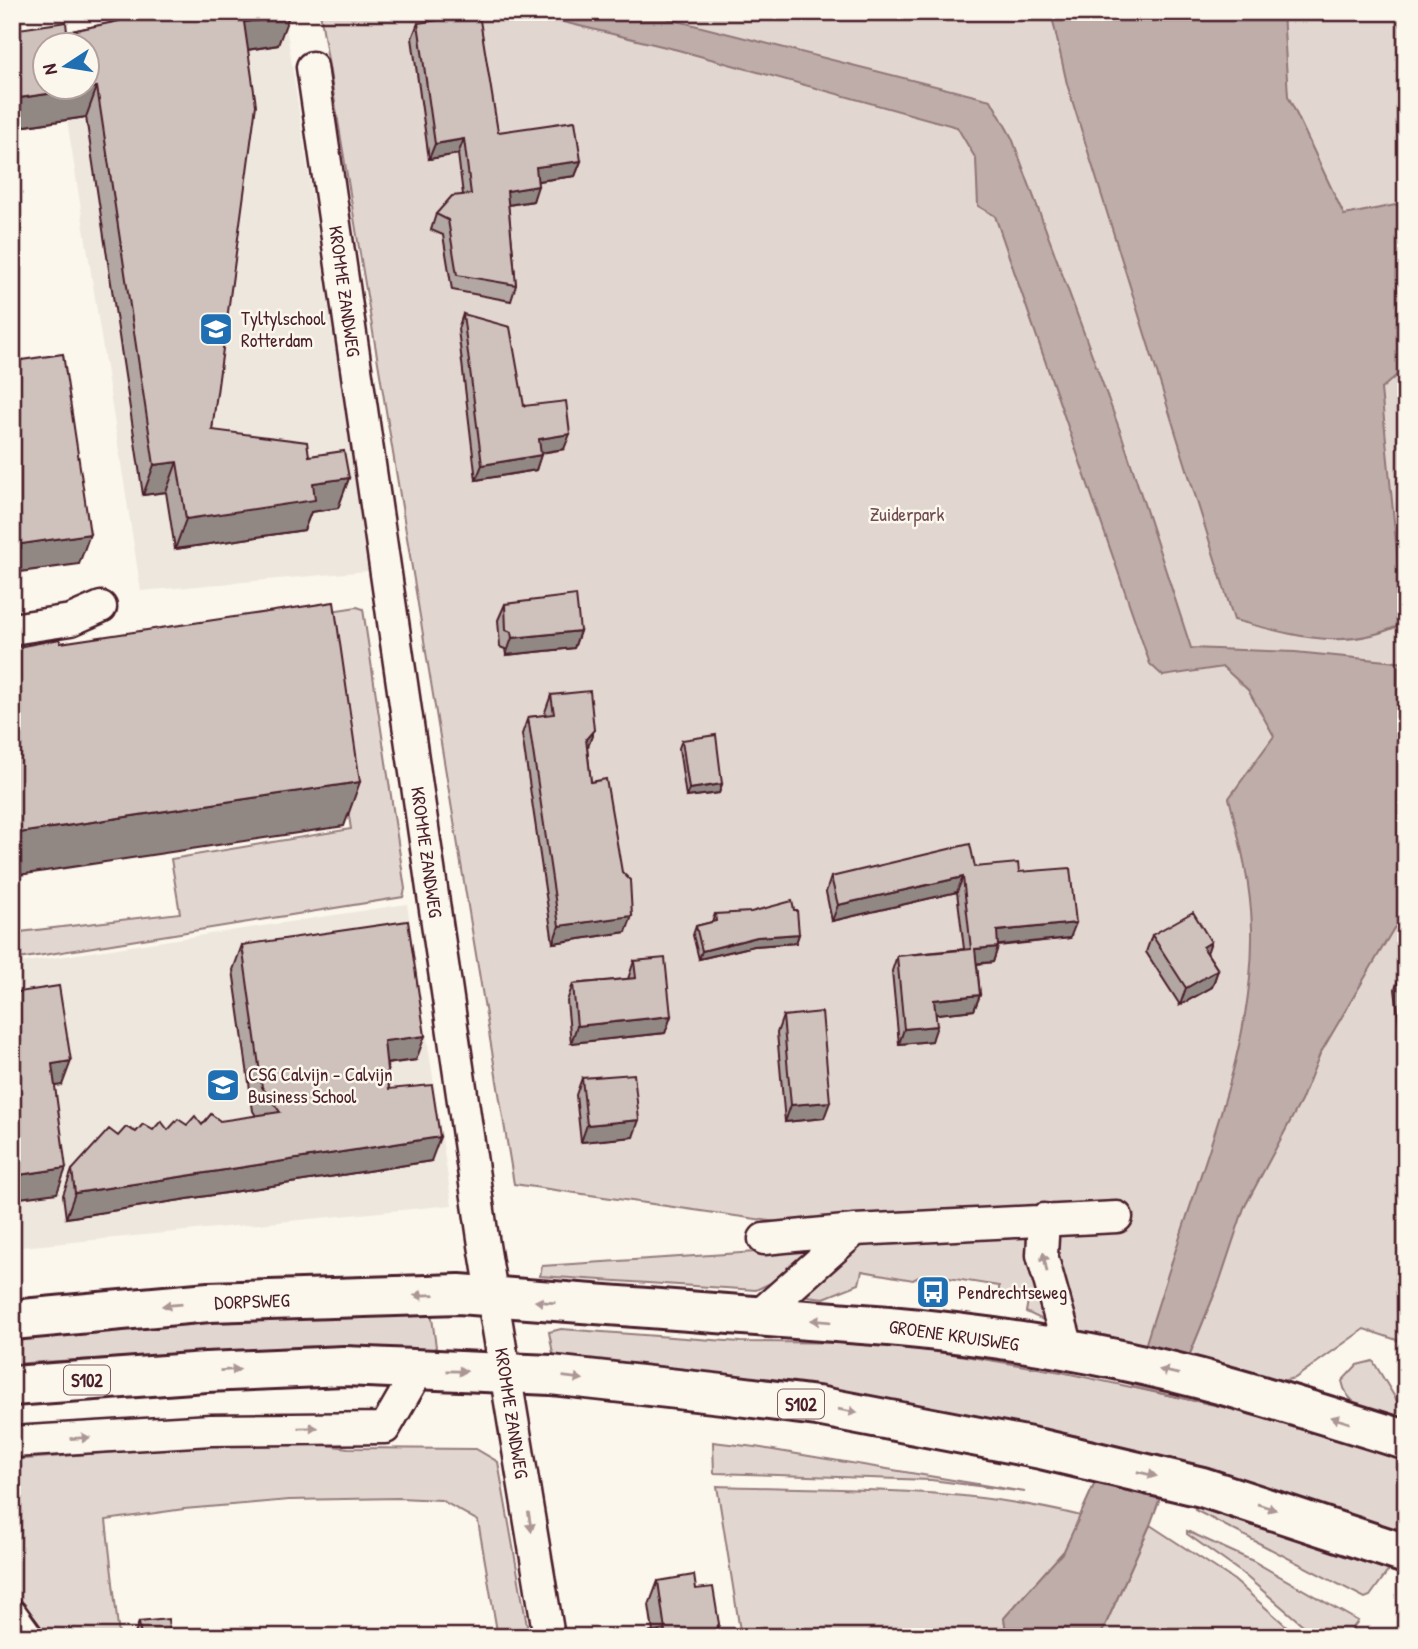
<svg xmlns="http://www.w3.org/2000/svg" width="1418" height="1649" viewBox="0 0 1418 1649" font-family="'Patrick Hand',sans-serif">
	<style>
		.built { fill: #eee7de }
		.green { fill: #e2d7d0; stroke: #967b7e; stroke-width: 2 }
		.water { fill: #bfadaa; stroke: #907477; stroke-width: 2 }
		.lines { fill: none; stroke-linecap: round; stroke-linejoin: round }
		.street-casing { stroke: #4a1f2b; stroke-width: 35 }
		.primary-casing { stroke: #4a1f2b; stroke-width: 44 }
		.street { stroke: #fbf7ec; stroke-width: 30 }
		.primary { stroke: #fbf7ec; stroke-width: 38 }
		.wall { fill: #b2a7a2; stroke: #4a1f2b; stroke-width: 2 }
		.shaded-wall { fill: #918884; stroke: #4a1f2b; stroke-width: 2 }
		.building { fill: #cfc2bc; stroke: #4a1f2b; stroke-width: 2; fill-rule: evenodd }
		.oneway { fill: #ab9695 }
		.labels { text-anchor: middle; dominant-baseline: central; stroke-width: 5; stroke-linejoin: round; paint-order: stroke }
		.shield { fill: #fbf7ec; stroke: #7f6065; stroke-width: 2 }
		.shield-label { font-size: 18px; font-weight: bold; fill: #4a1f2b }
		.street-label { font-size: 19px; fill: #4a1f2b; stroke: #fbf7ec }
		.poi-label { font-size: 19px; fill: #4a1f2b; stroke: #fbf7ec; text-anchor: start }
		.park-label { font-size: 19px; fill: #704d54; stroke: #fbf7ec }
	</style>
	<rect width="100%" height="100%" fill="#fbf7ec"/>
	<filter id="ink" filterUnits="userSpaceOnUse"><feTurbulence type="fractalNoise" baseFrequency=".0143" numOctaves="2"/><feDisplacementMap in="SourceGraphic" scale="14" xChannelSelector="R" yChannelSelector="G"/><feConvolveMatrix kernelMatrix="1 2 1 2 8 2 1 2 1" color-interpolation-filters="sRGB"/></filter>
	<g filter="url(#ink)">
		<!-- built -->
		<path class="built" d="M 284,12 L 369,571 L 141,591 L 62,88 L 88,88 L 88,46 Z
			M 407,904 L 452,1205 L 12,1248 L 12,964 Z"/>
		<!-- green -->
		<path class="green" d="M 320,12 L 1406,12 L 1406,1343 L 1364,1329 L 1295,1378 L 1276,1382 L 1187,1361 L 1218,1285 L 1143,1353 L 1081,1334 L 1069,1321 L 1045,1316 L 1043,1320 L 1026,1312 L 1028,1301 L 999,1296 L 999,1286 L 924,1274 L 913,1280 L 862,1271 L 859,1284 L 824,1298 L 799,1295 L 856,1244 L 901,1240 L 514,1184 Z
			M 357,607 L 363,609 L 405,889 L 403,897 L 12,960 L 12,933 L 180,913 L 171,859 L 351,829 L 322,641 L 35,656 Z
			M 804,1249 L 805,1256 L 779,1279 L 756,1290 L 540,1276 L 542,1266 Z
			M 427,1311 L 432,1318 L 436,1347 L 430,1353 C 290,1348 152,1355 12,1364 L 12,1338 L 200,1320 Z
			M 561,1329 L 740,1342 L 887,1343 L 1061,1372 L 1326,1429 L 1406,1456 L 1406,1535 L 1174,1460 L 1077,1436 L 845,1391 L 711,1373 L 554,1359 L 549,1332 Z
			M 1373,1361 L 1405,1414 L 1403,1418 C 1377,1411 1348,1412 1342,1381 L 1357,1365 Z
			M 279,1439 L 348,1448 L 476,1449 L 498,1462 L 529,1637 L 498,1637 L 478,1521 L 441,1500 L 399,1498 L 289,1500 L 184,1509 L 106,1520 L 119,1637 L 44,1637 L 12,1591 L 12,1460 Z
			M 713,1442 L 755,1447 L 1025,1492 L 931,1480 L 714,1473 Z
			M 717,1486 C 838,1490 962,1486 1081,1516 L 1064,1551 L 1004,1618 L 1007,1637 L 741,1637 Z
			M 1200,1506 L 1382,1563 L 1388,1571 L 1370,1596 L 1365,1598 L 1195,1510 Z
			M 1150,1525 L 1234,1580 L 1299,1637 L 1100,1637 Z
			M 1187,1531 L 1253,1561 L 1358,1621 L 1346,1637 L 1317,1637 L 1242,1573 L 1187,1534 Z"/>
		<!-- water -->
		<path class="water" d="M 522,12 L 642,12 L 991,100 L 1012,138 L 1122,436 L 1191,648 L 1295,652 L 1406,663 L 1406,921 L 1394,928 L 1320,1054 L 1301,1101 L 1244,1208 L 1219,1283 L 1187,1361 L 1194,1401 L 1132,1387 C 1150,1331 1167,1275 1186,1219 C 1217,1126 1254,1029 1252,929 C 1251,884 1240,842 1229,798 L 1274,736 L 1248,690 L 1223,667 L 1163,676 L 1150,664 L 995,216 L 978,206 L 976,159 L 957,127 L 678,50 Z
			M 1051,12 L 1283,12 L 1288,96 L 1344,215 L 1406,203 L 1406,367 L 1381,389 L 1404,623 C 1345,653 1294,635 1234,620 L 1067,84 Z
			M 1112,1445 L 1174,1460 L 1150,1525 L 1100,1637 L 1007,1637 L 1004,1618 L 1064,1551 Z"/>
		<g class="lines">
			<!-- street casing -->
			<g class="street-casing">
				<path id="street" d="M 312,67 L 484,1245 L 549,1637
					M 12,629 L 71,620 L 101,607
					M 1044,1219 L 1042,1255 L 1069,1351
					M 764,1239 L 855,1230 L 1117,1217
					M 758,1316 L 855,1230
					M 12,1442 L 211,1430 L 385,1428 L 419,1369
					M 12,1615 L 28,1637"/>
			</g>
			<!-- primary casing -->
			<g class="primary-casing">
				<path id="primary" d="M 12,1320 L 209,1302 L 459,1294 L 889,1326 C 1000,1336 1115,1355 1223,1385 C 1284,1402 1345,1421 1406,1440
					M 12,1386 L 206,1372 L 344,1366 L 551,1375 L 722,1394 L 817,1406 L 1041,1449 L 1202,1487 L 1406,1554"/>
			</g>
			<!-- street -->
			<use href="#street" class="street"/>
			<!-- primary -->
			<use href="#primary" class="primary"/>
		</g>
		<!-- wall -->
		<path class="wall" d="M 114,12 L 288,12 L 278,45 L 248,50 L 212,430 L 309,456 L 349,478 L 338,508 L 311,512 L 304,530 L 175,549 L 166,492 L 143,495 L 86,117 L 12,128 L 12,30 L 67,32 L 110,23 Z
			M 418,23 L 498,132 L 581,161 L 575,176 L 538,181 L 533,201 L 508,205 L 516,285 L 511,301 L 452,290 L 443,235 L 431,230 L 436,214 L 463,195 L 458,154 L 429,159 L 412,38 Z
			M 463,314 L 524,406 L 564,449 L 541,453 L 536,470 L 476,480 L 458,329 Z
			M 505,604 L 580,631 L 574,648 L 506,655 L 505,649 L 500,647 L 498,620 Z
			M 551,695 L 594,730 L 587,748 L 591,782 L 626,932 L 553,943 L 522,734 L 528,717 L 546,715 L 545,712 Z
			M 682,740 L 722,784 L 719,793 L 686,797 L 679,748 Z
			M 975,867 L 1019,872 L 1070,938 L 998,946 L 993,962 L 977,964 L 980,995 L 974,1010 L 936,1014 L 932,1041 L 899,1044 L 892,971 L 897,956 L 964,949 L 957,892 L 832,921 L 826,892 L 831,877 Z
			M 1406,906 L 1406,943 L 1403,914 Z
			M 715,914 L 799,934 L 796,943 L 754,946 L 699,959 L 693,935 L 696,926 L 712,922 Z
			M 1152,935 L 1207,953 L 1218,970 L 1212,987 L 1180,1005 L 1146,952 Z
			M 242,945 L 416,1060 L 387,1064 L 389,1089 L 431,1161 L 66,1218 L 63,1195 L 72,1170 L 118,1136 L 153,1130 L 168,1130 L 187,1125 L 202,1125 L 256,1116 L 253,1111 L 233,970 Z
			M 634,961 L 671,1016 L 665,1033 L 571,1043 L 567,1001 L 573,984 L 628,979 Z
			M 1401,972 L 1406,972 L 1406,1021 L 1399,1022 L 1395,989 Z
			M 783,1016 L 824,1118 L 785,1122 L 777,1033 Z
			M 582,1078 L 633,1137 L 581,1142 L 576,1095 Z
			M 658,1581 L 696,1589 L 719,1624 L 715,1637 L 639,1637 L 640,1634 L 653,1632 L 649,1605 Z
			M 139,1622 L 170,1637 L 134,1637 Z"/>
		<!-- shaded-wall -->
		<path class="shaded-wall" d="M 289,16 L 278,45 L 233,52 L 244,22 Z
			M 97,87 L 86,117 L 12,128 L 12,99 Z
			M 464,139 L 458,154 L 429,159 L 435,144 Z
			M 581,161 L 575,176 L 530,182 L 536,167 Z
			M 538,186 L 533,201 L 501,206 L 507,191 Z
			M 570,434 L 564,449 L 533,454 L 539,439 Z
			M 541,455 L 536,470 L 476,480 L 482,465 Z
			M 177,462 L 166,492 L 143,495 L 154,465 Z
			M 349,478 L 338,508 L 311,512 L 304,530 L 175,549 L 186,519 L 313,483 Z
			M 90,534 L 79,564 L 12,573 L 12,549 L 21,544 Z
			M 580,631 L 574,648 L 506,655 L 512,638 Z
			M 594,730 L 588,747 L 580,756 L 586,739 Z
			M 360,782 L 344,826 L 12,876 L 12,834 Z
			M 722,784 L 719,793 L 686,797 L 689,789 Z
			M 963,877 L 957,892 L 832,921 L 838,905 Z
			M 632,916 L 626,932 L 553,943 L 559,926 Z
			M 1076,923 L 1070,938 L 991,946 L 997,931 Z
			M 799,934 L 796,943 L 754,946 L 699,959 L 702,951 L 757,937 Z
			M 1211,942 L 1205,959 L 1203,947 Z
			M 998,947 L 993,962 L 970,964 L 975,949 Z
			M 1218,970 L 1212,987 L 1180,1005 L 1186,988 Z
			M 980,995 L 974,1010 L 929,1015 L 934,1000 Z
			M 1405,1005 L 1406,1005 L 1406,1021 L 1399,1022 Z
			M 671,1016 L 665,1033 L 571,1043 L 577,1026 Z
			M 937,1026 L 932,1041 L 899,1044 L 904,1029 Z
			M 425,1036 L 416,1060 L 375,1065 L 384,1041 Z
			M 71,1061 L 62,1085 L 43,1088 L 52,1064 Z
			M 830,1102 L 824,1118 L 785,1122 L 791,1105 Z
			M 639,1120 L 633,1137 L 581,1142 L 587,1125 Z
			M 440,1137 L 431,1161 L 66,1218 L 75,1193 Z
			M 66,1168 L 57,1193 L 12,1199 L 12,1176 Z
			M 719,1624 L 715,1637 L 709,1637 Z"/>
		<!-- building -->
		<path class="building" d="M 118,12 L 288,12 L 289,16 L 244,22 L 256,105 L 212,430 L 307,442 L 309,456 L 344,451 L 349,478 L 313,483 L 315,500 L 186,519 L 177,462 L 154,465 L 97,87 L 12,99 L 12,30 L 66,22 L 67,32 L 119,21 ZM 46,46 L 88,46 L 88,88 L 46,88 Z
			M 479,14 L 498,132 L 575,121 L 581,161 L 536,167 L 538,186 L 507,191 L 516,285 L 457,275 L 448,220 L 436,214 L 452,196 L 471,194 L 464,139 L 435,144 L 418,23 Z
			M 12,303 L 21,360 L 63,354 L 90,534 L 21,544 L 21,548 L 12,549 Z
			M 463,314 L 510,327 L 524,406 L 566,401 L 570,434 L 539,439 L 541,455 L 482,465 Z
			M 576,595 L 580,631 L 512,638 L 511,632 L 506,630 L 505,604 Z
			M 334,602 L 360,782 L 12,834 L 12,648 L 60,639 L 60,643 Z
			M 590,691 L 594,730 L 586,739 L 591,782 L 606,779 L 622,872 L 630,880 L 632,916 L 559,926 L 528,717 L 554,714 L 551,695 Z
			M 716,735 L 722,784 L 689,789 L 682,740 Z
			M 970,844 L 975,867 L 1018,863 L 1019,872 L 1070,868 L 1076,923 L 997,931 L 998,947 L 975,949 L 980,995 L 934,1000 L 937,1026 L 904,1029 L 897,956 L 971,949 L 963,877 L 838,905 L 831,877 Z
			M 792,901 L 794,910 L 797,910 L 799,934 L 757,937 L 702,951 L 696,926 L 716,921 L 715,914 L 751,912 Z
			M 1193,912 L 1211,942 L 1203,947 L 1218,970 L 1186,988 L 1152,935 Z
			M 408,921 L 425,1036 L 384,1041 L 389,1089 L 432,1085 L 440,1137 L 75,1193 L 72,1170 L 109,1129 L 118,1136 L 126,1127 L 136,1132 L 143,1124 L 153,1130 L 161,1121 L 168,1130 L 178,1119 L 187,1125 L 195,1116 L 202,1125 L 211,1114 L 220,1121 L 280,1112 L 262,1087 L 242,945 Z
			M 665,958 L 671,1016 L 577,1026 L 573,984 L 636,978 L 634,961 Z
			M 1401,972 L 1406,972 L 1406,1005 L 1405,1005 Z
			M 59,986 L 71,1061 L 52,1064 L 66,1168 L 12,1176 L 12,993 Z
			M 822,1012 L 830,1102 L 791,1105 L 783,1016 Z
			M 634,1074 L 639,1120 L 587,1125 L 582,1078 Z
			M 694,1575 L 696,1589 L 713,1587 L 719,1624 L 709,1637 L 640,1637 L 640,1634 L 665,1630 L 658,1581 Z
			M 168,1619 L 170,1637 L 141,1637 L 139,1622 Z"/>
		<!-- one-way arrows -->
		<defs><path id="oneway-solid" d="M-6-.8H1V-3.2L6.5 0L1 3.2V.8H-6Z" transform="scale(1.75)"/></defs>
		<g class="oneway">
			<use href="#oneway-solid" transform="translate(1045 1262) rotate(-101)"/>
			<use href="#oneway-solid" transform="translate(424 1295) rotate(178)"/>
			<use href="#oneway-solid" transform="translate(545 1302) rotate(-175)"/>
			<use href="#oneway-solid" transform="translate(172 1305) rotate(175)"/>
			<use href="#oneway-solid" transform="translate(821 1321) rotate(-175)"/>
			<use href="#oneway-solid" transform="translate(230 1370) rotate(-3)"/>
			<use href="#oneway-solid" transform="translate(457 1371) rotate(1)"/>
			<use href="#oneway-solid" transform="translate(1169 1372) rotate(-167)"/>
			<use href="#oneway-solid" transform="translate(573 1378) rotate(7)"/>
			<use href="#oneway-solid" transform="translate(848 1411) rotate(10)"/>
			<use href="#oneway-solid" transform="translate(1340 1420) rotate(-163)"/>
			<use href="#oneway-solid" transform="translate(308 1428) rotate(-1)"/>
			<use href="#oneway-solid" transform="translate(80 1438) rotate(-3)"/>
			<use href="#oneway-solid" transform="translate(1147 1474) rotate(13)"/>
			<use href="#oneway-solid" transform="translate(1267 1507) rotate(17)"/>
			<use href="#oneway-solid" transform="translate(530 1522) rotate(81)"/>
		</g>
	</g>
	<!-- icons -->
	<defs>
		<g id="school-square" transform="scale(1.75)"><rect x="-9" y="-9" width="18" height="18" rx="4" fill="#1f6fb2" stroke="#fbf7ec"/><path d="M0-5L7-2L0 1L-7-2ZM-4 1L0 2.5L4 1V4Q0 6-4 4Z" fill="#fff"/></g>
		<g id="bus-square" transform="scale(1.75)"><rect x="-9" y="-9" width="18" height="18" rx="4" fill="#1f6fb2" stroke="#fbf7ec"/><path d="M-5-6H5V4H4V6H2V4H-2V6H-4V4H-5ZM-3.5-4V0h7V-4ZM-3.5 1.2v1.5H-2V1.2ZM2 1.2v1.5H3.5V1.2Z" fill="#fff"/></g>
	</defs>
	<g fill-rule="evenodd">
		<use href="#school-square" x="216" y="329"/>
		<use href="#school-square" x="223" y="1085"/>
		<use href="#bus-square" x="933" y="1292"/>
	</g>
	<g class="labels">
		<!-- shield labels -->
		<g class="shield">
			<rect x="64" y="1365.5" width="46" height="29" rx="5"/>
			<rect x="778" y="1389.5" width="46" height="29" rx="5"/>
		</g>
		<g class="shield-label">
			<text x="87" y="1380">S102</text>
			<text x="801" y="1404">S102</text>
		</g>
		<!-- street labels -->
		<g class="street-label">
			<text transform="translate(345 291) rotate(82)">KROMME ZANDWEG</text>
			<text transform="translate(427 852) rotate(82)">KROMME ZANDWEG</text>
			<text transform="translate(252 1301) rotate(-2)">DORPSWEG</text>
			<text transform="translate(954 1335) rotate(8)">GROENE KRUISWEG</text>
			<text transform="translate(512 1413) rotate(81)">KROMME ZANDWEG</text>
		</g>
		<!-- poi labels -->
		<g class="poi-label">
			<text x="241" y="318">Tyltylschool<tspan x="241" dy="22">Rotterdam</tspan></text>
			<text x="248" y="1074">CSG Calvijn - Calvijn<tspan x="248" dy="22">Business School</tspan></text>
			<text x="958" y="1292">Pendrechtseweg</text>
		</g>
		<!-- park labels -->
		<g class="park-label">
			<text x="907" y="514">Zuiderpark</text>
		</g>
	</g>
	<!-- margin -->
	<rect width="1418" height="1649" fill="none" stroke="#fbf7ec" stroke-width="42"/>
	<rect x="21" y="21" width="1376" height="1607" fill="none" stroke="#4a1f2b" stroke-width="2.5" filter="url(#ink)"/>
	<!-- north arrow -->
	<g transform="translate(66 66) rotate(258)"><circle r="33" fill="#fbf7ec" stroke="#b4a19f" stroke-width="2"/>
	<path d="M0-5L12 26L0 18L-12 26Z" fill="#1f6fb2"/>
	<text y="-10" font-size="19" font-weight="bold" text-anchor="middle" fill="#4a1f2b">N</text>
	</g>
</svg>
